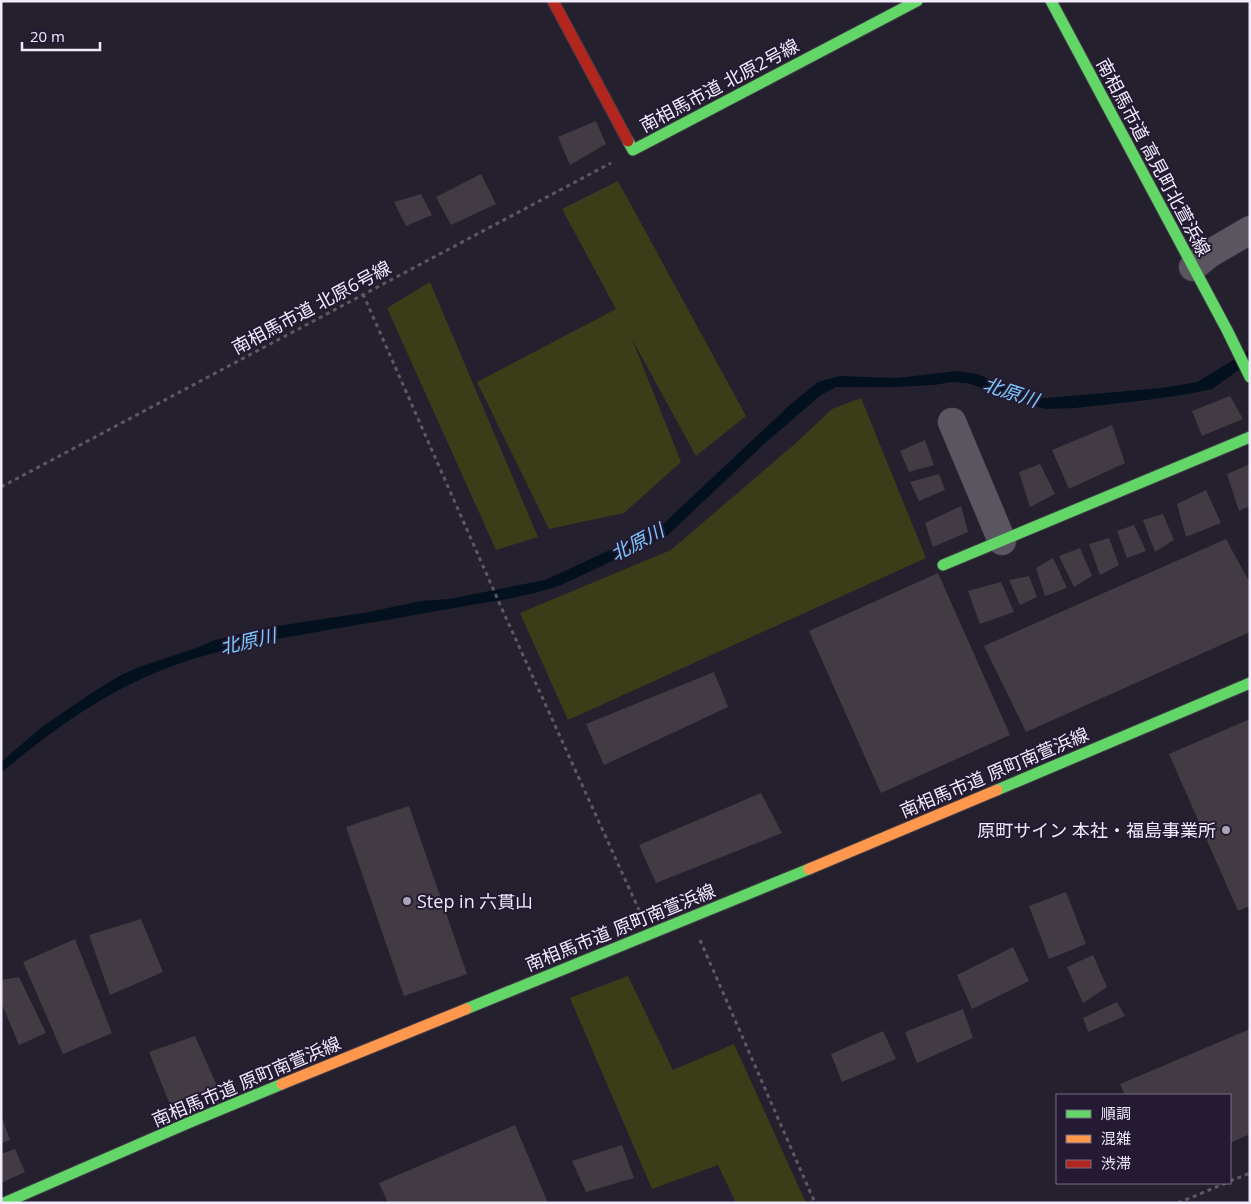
<svg xmlns="http://www.w3.org/2000/svg" width="1251" height="1204" viewBox="0 0 1251 1204" font-family="'Open Sans','Noto Sans JP',sans-serif">
	<style>
		.green { fill: #393e19 }
		.water { fill: #03111f }
		.building { fill: #433b43 }
		.lines { fill: none; stroke-linecap: round; stroke-linejoin: round }
		.street-casing { stroke: #3f3b47; stroke-width: 29 }
		.fast-casing { stroke: #3f3b47; stroke-width: 13 }
		.slow-casing { stroke: #3f3b47; stroke-width: 13 }
		.jam-casing { stroke: #3f3b47; stroke-width: 13 }
		.path { stroke: #5c5963; stroke-width: 3; stroke-dasharray: 4 4; stroke-linecap: butt }
		.street { stroke: #5a5660; stroke-width: 28 }
		.fast { stroke: #63d668; stroke-width: 11 }
		.slow { stroke: #ff974d; stroke-width: 11 }
		.jam { stroke: #b3261e; stroke-width: 11 }
		.poi-dot { fill: #aaa4b4; stroke: #241a33; stroke-width: 2 }
		.labels { text-anchor: middle; dominant-baseline: central; stroke-width: 4; stroke-linejoin: round; paint-order: stroke }
		.street-label { font-size: 18px; fill: #f1ebfc; stroke: #241a33 }
		.poi-label { font-size: 18px; fill: #f1ebfc; stroke: #241a33; text-anchor: end }
		.water-label { font-size: 19px; font-style: italic; fill: #7cc9fd; stroke: #241a33 }
	</style>
	<rect width="100%" height="100%" fill="#25202d"/>
	<!-- green -->
	<path class="green" d="M 618,181 L 746,416 L 696,456 L 632,339 L 681,462 L 624,513 L 549,529 L 477,382 L 616,309 L 562,209 Z
		M 430,282 L 538,537 L 496,550 L 387,308 Z
		M 861,398 L 926,558 L 568,720 L 520,613 L 671,550 L 796,443 L 832,409 Z
		M 628,976 L 673,1070 L 734,1044 L 806,1203 L 736,1203 L 718,1165 L 652,1189 L 570,998 Z"/>
	<!-- water -->
	<path class="water" d="M 1250,350 L 1250,362 L 1212,389 L 1188,394 L 1147,400 L 1075,408 L 1045,409 L 967,383 L 952,382 L 934,385 L 896,387 L 836,387 L 821,395 L 764,444 L 668,535 L 561,585 L 535,593 L 507,599 C 451,608 395,619 339,628 C 272,640 201,650 139,680 C 91,702 41,739 1,773 L 1,762 L 42,727 L 90,694 L 121,675 L 142,666 L 199,647 L 215,640 L 264,628 L 369,612 L 421,601 L 449,599 L 545,580 L 649,532 L 661,526 L 792,403 L 818,382 L 840,376 L 897,378 L 957,371 L 977,374 L 1037,398 L 1047,398 L 1162,388 L 1197,382 Z"/>
	<!-- building -->
	<path class="building" d="M 596,121 L 606,144 L 570,165 L 558,137 Z
		M 481,174 L 496,204 L 451,225 L 436,197 Z
		M 421,194 L 432,215 L 406,226 L 394,202 Z
		M 1230,396 L 1243,419 L 1202,436 L 1192,411 Z
		M 1112,425 L 1125,463 L 1069,489 L 1052,450 Z
		M 925,440 L 934,465 L 909,472 L 900,451 Z
		M 1040,464 L 1055,494 L 1030,507 L 1019,472 Z
		M 1250,464 L 1250,506 L 1239,511 L 1227,474 Z
		M 939,474 L 945,490 L 919,501 L 910,482 Z
		M 1206,490 L 1221,523 L 1186,537 L 1177,504 Z
		M 961,506 L 968,532 L 933,547 L 925,523 Z
		M 1163,514 L 1174,540 L 1155,552 L 1143,520 Z
		M 1134,525 L 1146,551 L 1127,558 L 1117,531 Z
		M 1109,538 L 1119,565 L 1100,575 L 1089,544 Z
		M 1226,539 L 1250,583 L 1250,632 L 1026,732 L 984,646 Z
		M 1080,548 L 1092,576 L 1074,587 L 1059,556 Z
		M 1053,558 L 1067,588 L 1045,596 L 1036,568 Z
		M 938,573 L 1010,735 L 881,793 L 809,631 Z
		M 1029,576 L 1037,597 L 1020,605 L 1009,580 Z
		M 1001,582 L 1014,612 L 980,624 L 968,591 Z
		M 714,672 L 728,707 L 604,765 L 586,724 Z
		M 1250,719 L 1250,906 L 1238,911 L 1169,754 Z
		M 761,793 L 782,833 L 656,883 L 639,845 Z
		M 409,806 L 467,974 L 404,996 L 346,827 Z
		M 1066,892 L 1086,944 L 1049,959 L 1029,906 Z
		M 141,919 L 163,972 L 110,995 L 89,935 Z
		M 75,939 L 112,1033 L 63,1054 L 23,962 Z
		M 1013,947 L 1029,981 L 972,1009 L 957,975 Z
		M 1093,955 L 1107,987 L 1083,1003 L 1067,967 Z
		M 19,977 L 46,1033 L 19,1045 L 1,1002 L 1,980 Z
		M 1117,1002 L 1125,1016 L 1088,1032 L 1083,1018 Z
		M 963,1009 L 973,1038 L 917,1063 L 905,1032 Z
		M 1250,1029 L 1250,1134 L 1230,1143 L 1230,1095 L 1125,1095 L 1120,1084 Z
		M 883,1031 L 896,1059 L 842,1082 L 831,1054 Z
		M 195,1036 L 217,1086 L 170,1105 L 149,1052 Z
		M 1,1115 L 10,1140 L 1,1143 Z
		M 515,1125 L 548,1203 L 388,1203 L 379,1183 Z
		M 622,1145 L 634,1178 L 586,1192 L 572,1161 Z
		M 15,1149 L 25,1172 L 1,1183 L 1,1154 Z"/>
	<g class="lines">
		<!-- street casing -->
		<g class="street-casing">
			<path id="street" d="M 1193,267 L 1209,254 L 1250,230
				M 952,422 L 1002,541"/>
		</g>
		<!-- fast casing -->
		<g class="fast-casing">
			<path id="fast" d="M 1051,1 L 1227,330 L 1250,377
				M 628,141 L 633,150 L 917,1
				M 943,565 L 1250,437
				M 997,790 L 1250,683
				M 466,1009 L 809,869
				M 4,1203 L 188,1123 L 282,1084"/>
		</g>
		<!-- slow casing -->
		<g class="slow-casing">
			<path id="slow" d="M 809,869 L 997,790
				M 282,1084 L 466,1009"/>
		</g>
		<!-- jam casing -->
		<g class="jam-casing">
			<path id="jam" d="M 553,1 L 628,141"/>
		</g>
		<!-- path -->
		<path class="path" d="M 363,294 L 502,609 L 639,910
			M 1,487 L 611,163
			M 700,940 L 815,1203
			M 1230,1181 L 1250,1173
			M 1178,1203 L 1226,1183"/>
		<!-- street -->
		<use href="#street" class="street"/>
		<!-- fast -->
		<use href="#fast" class="fast"/>
		<!-- slow -->
		<use href="#slow" class="slow"/>
		<!-- jam -->
		<use href="#jam" class="jam"/>
	</g>
	<!-- markers -->
	<g class="poi-dot">
		<circle cx="1226" cy="830" r="5"/>
		<circle cx="407" cy="901" r="5"/>
	</g>
	<g class="labels">
		<!-- street labels -->
		<g class="street-label">
			<text transform="translate(719 85) rotate(-28)">南相馬市道 北原2号線</text>
			<text transform="translate(1154 157) rotate(62)">南相馬市道 高見町北萱浜線</text>
			<text transform="translate(311 307) rotate(-28)">南相馬市道 北原6号線</text>
			<text transform="translate(994 772) rotate(-23)">南相馬市道 原町南萱浜線</text>
			<text transform="translate(620 927) rotate(-22)">南相馬市道 原町南萱浜線</text>
			<text transform="translate(246 1081) rotate(-23)">南相馬市道 原町南萱浜線</text>
		</g>
		<!-- poi labels -->
		<g class="poi-label">
			<text x="1216" y="830">原町サイン 本社・福島事業所</text>
			<text x="417" y="901" text-anchor="start">Step in 六貫山</text>
		</g>
		<!-- water labels -->
		<g class="water-label">
			<text transform="translate(1011 392) rotate(18)">北原川</text>
			<text transform="translate(637 542) rotate(-28)">北原川</text>
			<text transform="translate(248 641) rotate(-13)">北原川</text>
		</g>
	</g>
	<!-- border -->
	<rect width="1251" height="1204" fill="none" stroke="#f1ebfc" stroke-width="5"/>
	<!-- legend -->
	<rect x="1056" y="1094" width="175" height="90" fill="#241a33" stroke="#766e83"/>
	<rect x="1066" y="1110" width="25" height="8" fill="#63d668" stroke="#766e83"/>
	<text x="1101" y="1119" font-size="15" fill="#f1ebfc">順調</text>
	<rect x="1066" y="1135" width="25" height="8" fill="#ff974d" stroke="#766e83"/>
	<text x="1101" y="1144" font-size="15" fill="#f1ebfc">混雑</text>
	<rect x="1066" y="1160" width="25" height="8" fill="#b3261e" stroke="#766e83"/>
	<text x="1101" y="1169" font-size="15" fill="#f1ebfc">渋滞</text>
	<!-- scale -->
	<path d="M22 42v8h78v-8" fill="none" stroke="#f1ebfc" stroke-width="2.5"/>
	<text x="30" y="42" font-size="15" fill="#f1ebfc" stroke="#241a33" stroke-width="4" paint-order="stroke">20 m</text>
</svg>
